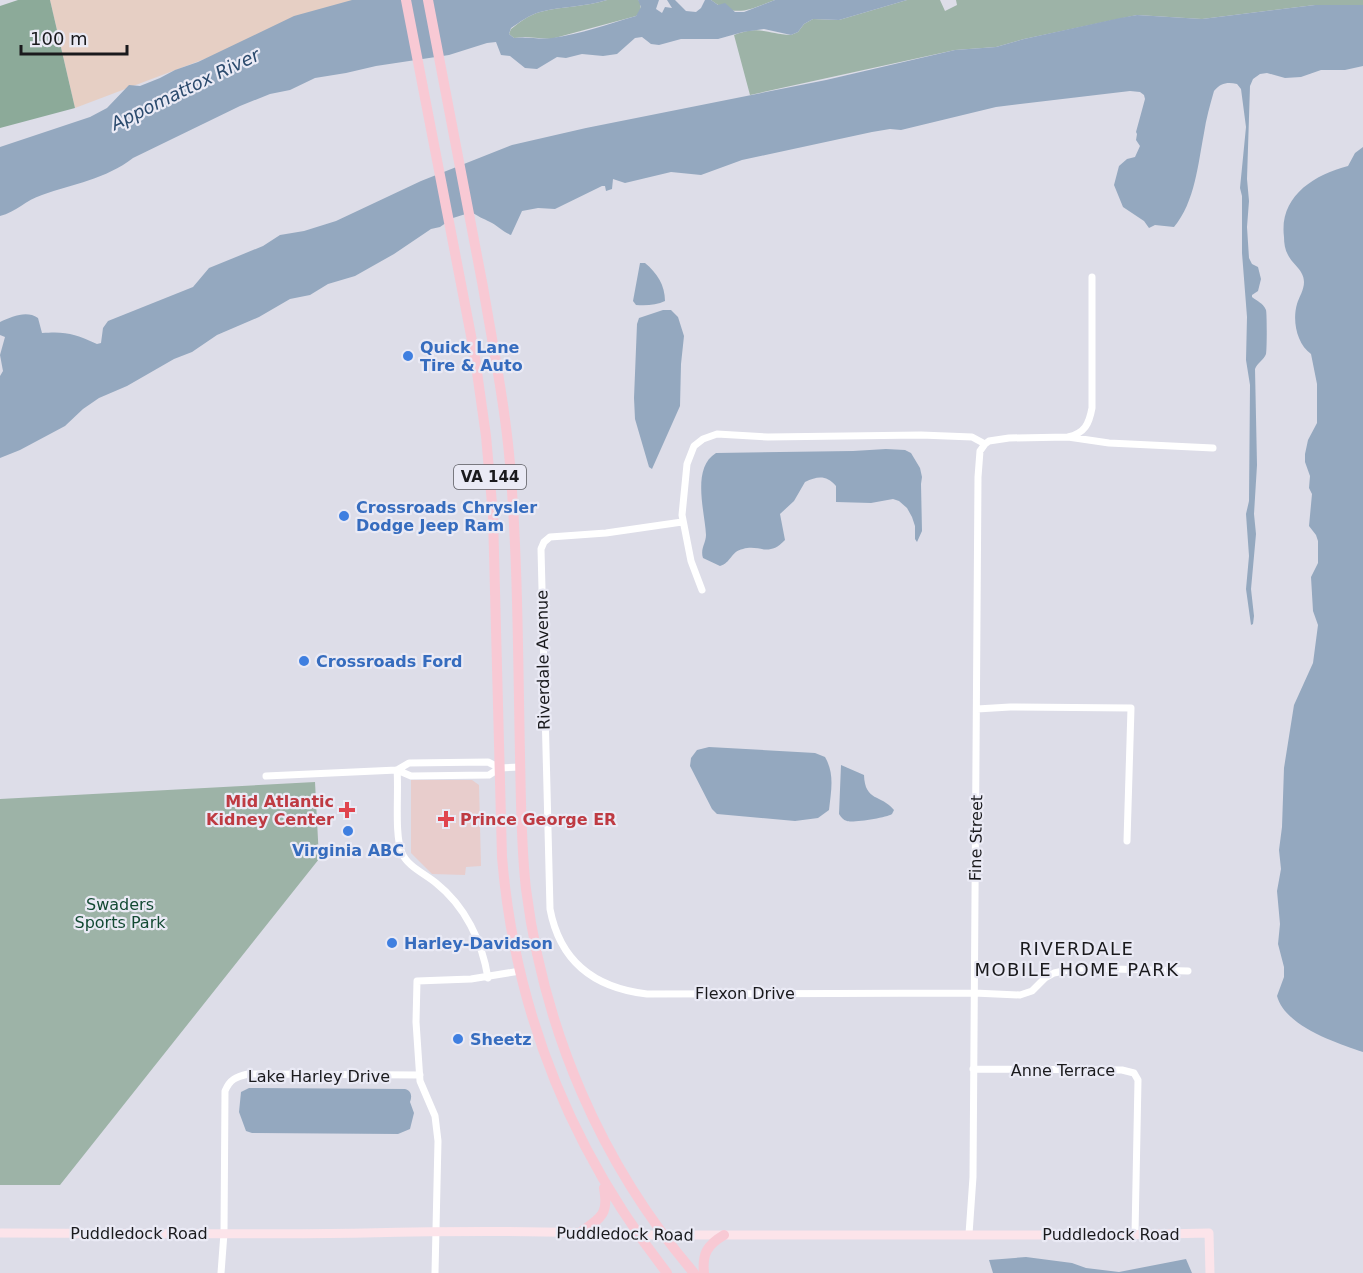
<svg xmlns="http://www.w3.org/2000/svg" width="1363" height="1273" viewBox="0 0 1363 1273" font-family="'DejaVu Sans',sans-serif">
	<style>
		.commercial { fill: #e6cfc4 }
		.medical { fill: #e8cdcc }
		.green { fill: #9db3a7 }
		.forest { fill: #8caa99 }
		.water { fill: #94a8bf }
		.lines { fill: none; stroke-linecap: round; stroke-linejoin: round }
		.street { stroke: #fff; stroke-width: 7 }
		.secondary { stroke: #fce4ea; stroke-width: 9 }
		.primary { stroke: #f8c9d4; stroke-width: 10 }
		.shop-dot { fill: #3f7fe0; stroke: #eaeaf5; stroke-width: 2 }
		.health-dot { fill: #e0444e; stroke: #eaeaf5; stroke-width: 2 }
		.labels { text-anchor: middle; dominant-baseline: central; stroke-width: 4.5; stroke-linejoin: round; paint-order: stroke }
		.shield { fill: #eaeaf5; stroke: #58585e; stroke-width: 1.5 }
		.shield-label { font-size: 15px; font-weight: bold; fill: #1a1a1d }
		.shop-label { font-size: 16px; font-weight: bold; fill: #366cbe; stroke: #eaeaf5; text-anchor: start }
		.street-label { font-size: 16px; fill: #1a1a1d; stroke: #eaeaf5 }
		.health-label { font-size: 16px; font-weight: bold; fill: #be3a42; stroke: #eaeaf5; text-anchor: end }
		.park-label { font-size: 16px; fill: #134a33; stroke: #eaeaf5 }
		.water-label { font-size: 18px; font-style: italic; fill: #2b4a6d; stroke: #eaeaf5 }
		.neighbourhood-label { font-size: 18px; letter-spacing: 1.5px; fill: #1a1a1d; stroke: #eaeaf5 }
	</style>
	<rect width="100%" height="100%" fill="#dddde8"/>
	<!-- commercial -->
	<path class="commercial" d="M 50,0 L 360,0 L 75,108 Z"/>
	<!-- medical -->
	<path class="medical" d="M 411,780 L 472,780 L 479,785 L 481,866 L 466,867 L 465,875 L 432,874 L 411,853 Z"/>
	<!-- green -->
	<path class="green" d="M 607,0 L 638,0 L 640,2 L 641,11 L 636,16 L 551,39 L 525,37 L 514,38 L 509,34 L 511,29 C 520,22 529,15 540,12 C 563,6 585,7 607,0 Z
		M 711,0 L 775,0 C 750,9 735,19 711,0 Z
		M 907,0 L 940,0 L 945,11 L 957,5 L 956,0 L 1363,0 L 1363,5 L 1315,5 L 1202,19 L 1137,15 L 1024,39 L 996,47 L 955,50 L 750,95 L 734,35 C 761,25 767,34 791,35 L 798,32 L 804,24 L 813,19 L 839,20 Z
		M 315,782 L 319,859 L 60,1185 L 0,1185 L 0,799 Z"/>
	<!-- forest -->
	<path class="forest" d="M 18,0 L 50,0 L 75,108 L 0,128 L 0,6 Z"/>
	<!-- water -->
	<path class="water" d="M 352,0 L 607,0 C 585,7 563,6 540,12 C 529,15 520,22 511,28 L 509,34 L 514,38 C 527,36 540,40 552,38 C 581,34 608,24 636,16 L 641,7 L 638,0 L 659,0 L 656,9 L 662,13 L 665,7 L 672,8 L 667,0 L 675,0 L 686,11 L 696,12 L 701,8 L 705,0 L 711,0 L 718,5 L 725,3 L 735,12 L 744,12 L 775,0 L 907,0 L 839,20 L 813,19 L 804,24 L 798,32 L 791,35 L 764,29 L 743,32 L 718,39 L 681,39 L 659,45 L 651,44 L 642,37 L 635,38 L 617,54 L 603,56 L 582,54 L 566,58 L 557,57 L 537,69 L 525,68 L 510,56 L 501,55 L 496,42 L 487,43 L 449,55 L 376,66 L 346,73 L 315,78 L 290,90 L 270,94 L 240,106 L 133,158 C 106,179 73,184 42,195 C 26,200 16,212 0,216 L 0,147 L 90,117 L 107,108 L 129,85 L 140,86 L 160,78 L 175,70 L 198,62 L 294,16 Z
		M 1315,5 L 1363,5 L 1363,66 L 1345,70 L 1321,70 L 1301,77 L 1285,78 L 1267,73 L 1260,74 L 1253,79 L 1250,86 L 1247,179 L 1249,201 L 1247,227 L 1249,258 L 1252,264 L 1258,267 L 1261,279 L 1258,291 L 1252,295 L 1252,297 C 1257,301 1263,303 1266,310 C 1267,314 1267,349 1266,354 C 1264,360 1257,363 1255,369 L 1257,465 L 1254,514 L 1256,534 L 1251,589 L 1254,616 L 1253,624 L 1251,625 L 1246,589 L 1249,556 L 1246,514 L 1249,501 L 1250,385 L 1246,360 L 1247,317 L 1242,253 L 1242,196 L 1240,188 L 1246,127 L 1241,89 L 1237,84 C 1227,82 1221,83 1214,91 C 1210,105 1206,119 1204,133 C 1198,164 1195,202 1174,227 L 1155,225 L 1149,228 L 1144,221 L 1123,207 L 1114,185 L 1119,166 L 1127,159 L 1135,157 L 1140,146 L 1136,140 L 1137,134 L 1136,132 L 1145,99 L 1144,95 L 1140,92 L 1130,91 L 996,107 L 901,130 L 890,129 L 872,132 L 742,160 L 701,175 L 671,172 L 625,183 L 613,179 L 612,189 L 606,191 L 605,186 L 602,186 L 555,209 L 538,208 L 522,211 L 511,235 C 503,232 497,225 490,222 C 483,218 478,217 472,212 L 453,218 L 440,227 L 431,229 L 394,254 L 355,276 L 328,284 L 310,295 L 290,299 L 259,317 L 217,335 L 192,352 L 174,359 L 127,386 L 99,398 L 83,409 L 65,426 L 20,450 L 0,458 L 0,376 L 3,371 L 0,355 L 5,337 L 0,335 L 0,322 C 12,317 26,310 38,318 L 42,333 C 66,331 75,334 97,344 L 101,343 L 103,328 L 108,321 L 193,287 L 209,268 L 263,246 L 280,235 L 304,231 L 336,221 L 421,181 L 512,145 L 586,128 L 826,80 L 955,50 L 996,47 L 1024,39 L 1120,18 L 1137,15 L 1202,19 Z
		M 1363,147 L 1363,1052 C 1336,1043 1285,1026 1277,996 L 1284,977 L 1284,967 L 1278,944 L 1280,924 L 1277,891 L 1281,869 L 1279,850 L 1282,827 L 1284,768 L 1294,705 L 1313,663 L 1318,625 L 1313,611 L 1311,577 L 1318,563 L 1318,541 L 1316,535 L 1309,526 L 1312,494 L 1309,488 L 1310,476 L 1305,462 L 1305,454 L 1308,440 L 1317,423 L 1317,384 L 1311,354 C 1297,344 1292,321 1297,304 C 1299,297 1304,290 1304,282 C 1304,270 1293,265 1288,255 C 1285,250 1284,243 1284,237 C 1279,197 1313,175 1348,166 L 1355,153 Z
		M 640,263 L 645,263 C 657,273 665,285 665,301 C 657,305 646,306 636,305 L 633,301 Z
		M 663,310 L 671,310 L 678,317 L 684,336 L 681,364 L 680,406 L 652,469 L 649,467 L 635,419 L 634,398 L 637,324 L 639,318 Z
		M 886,449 L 905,450 L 911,453 L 920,468 L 922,477 L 921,484 L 922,531 L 917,542 L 915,539 L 915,526 L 912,517 L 907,508 L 899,501 L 893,499 L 871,503 L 836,502 L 836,486 C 826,475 818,476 805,482 L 794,501 L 780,514 L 785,540 C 768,558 760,544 743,549 C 731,551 731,563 720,566 L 703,558 C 700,549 706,543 706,535 C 705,512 691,468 716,453 L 853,451 Z
		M 709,747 L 815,753 L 825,757 C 835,774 831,791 829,810 L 818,818 L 795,821 L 717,814 L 712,809 L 690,766 L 691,758 L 697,750 Z
		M 841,765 L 864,775 C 865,802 881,794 894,810 L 892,814 C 886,818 852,823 847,821 C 843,820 841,817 839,814 Z
		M 249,1088 L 405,1089 C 412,1091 412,1097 410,1102 L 414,1113 L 410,1129 L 398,1134 L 252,1133 L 246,1131 L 239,1112 L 241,1092 Z
		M 1026,1257 L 1072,1263 L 1086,1268 L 1119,1272 L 1186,1259 L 1192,1273 L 993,1273 L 989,1260 Z"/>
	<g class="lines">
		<!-- street -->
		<path class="street" d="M 1068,437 C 1085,433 1089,424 1092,408 L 1092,277
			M 985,444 L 989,441 L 1009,438 L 1068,437 L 1109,443 L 1213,448
			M 682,522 L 606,533 L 550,537 L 544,542 L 541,549 L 550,909 C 560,962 595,988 647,994 L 974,993 L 1020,995 L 1032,991 L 1045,978 L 1054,973 L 1077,968 L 1188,971
			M 702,590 L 691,561 L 682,515 L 687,464 L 694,446 L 703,439 L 717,434 L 768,437 L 921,435 L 972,437 L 985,444
			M 977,709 L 1010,707 L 1131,708 L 1127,841
			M 397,770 C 399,791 394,835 402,853 C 407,866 425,874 436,883 C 465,906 482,941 488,978
			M 397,770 L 411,776 L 489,775 L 500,768 L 520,767
			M 266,776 L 397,770 L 409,763 L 488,762 L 500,768
			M 973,1069 L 1122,1070 L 1134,1073 L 1138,1080 L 1135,1234
			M 969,1234 L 973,1177 L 978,477 L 980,451 L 985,444
			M 221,1273 L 224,1233 L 225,1091 C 230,1079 236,1077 248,1074 L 420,1075
			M 435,1273 L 438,1141 L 435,1116 L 420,1081 L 416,1022 L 417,981 L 471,979 L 520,971"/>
		<!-- secondary -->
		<path class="secondary" d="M 0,1233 C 121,1233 243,1235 365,1233 C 456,1231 547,1230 638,1235 L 1117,1235 L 1209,1233 L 1210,1273"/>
		<!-- primary -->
		<path class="primary" d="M 406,0 L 474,351 L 486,436 L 493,515 L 502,857 C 515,1013 571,1150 667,1273
			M 428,0 C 446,96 465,191 483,287 C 493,346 505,405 510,464 C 518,561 518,659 520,756 C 521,801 521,845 526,889 C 544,1031 601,1164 694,1273
			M 581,1232 C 601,1218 609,1214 604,1188
			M 704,1273 C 702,1254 707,1245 724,1235"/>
	</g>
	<!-- markers -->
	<g class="shop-dot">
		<circle cx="408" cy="356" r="6"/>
		<circle cx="344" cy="516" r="6"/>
		<circle cx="304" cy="661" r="6"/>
		<circle cx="348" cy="831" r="6"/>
		<circle cx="392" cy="943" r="6"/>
		<circle cx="458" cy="1039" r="6"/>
	</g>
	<g class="health-dot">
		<path d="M344 801h6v6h6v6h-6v6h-6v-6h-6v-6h6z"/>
		<path d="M443 810h6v6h6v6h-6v6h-6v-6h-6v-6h6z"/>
	</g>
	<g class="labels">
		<!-- shield labels -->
		<rect class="shield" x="454" y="465" width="72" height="24" rx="4.5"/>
		<g class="shield-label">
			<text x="490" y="477">VA 144</text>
		</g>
		<!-- shop labels -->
		<g class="shop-label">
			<text x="420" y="347">Quick Lane<tspan x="420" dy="18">Tire &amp; Auto</tspan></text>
			<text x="356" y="507">Crossroads Chrysler<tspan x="356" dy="18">Dodge Jeep Ram</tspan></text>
			<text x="316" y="661">Crossroads Ford</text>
			<text x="348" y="850" text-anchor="middle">Virginia ABC</text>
			<text x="404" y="943">Harley-Davidson</text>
			<text x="470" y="1039">Sheetz</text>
		</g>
		<!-- street labels -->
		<g class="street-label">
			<text transform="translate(543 660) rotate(-91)">Riverdale Avenue</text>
			<text transform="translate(976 838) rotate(-89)">Fine Street</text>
			<text x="745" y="993">Flexon Drive</text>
			<text x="1063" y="1070">Anne Terrace</text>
			<text x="319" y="1076">Lake Harley Drive</text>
			<text x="139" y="1233">Puddledock Road</text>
			<text transform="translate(625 1234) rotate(1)">Puddledock Road</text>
			<text x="1111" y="1234">Puddledock Road</text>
		</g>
		<!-- health labels -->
		<g class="health-label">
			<text x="334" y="801">Mid Atlantic<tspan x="334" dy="18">Kidney Center</tspan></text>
			<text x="460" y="819" text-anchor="start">Prince George ER</text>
		</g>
		<!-- park labels -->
		<g class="park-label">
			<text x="120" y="904">Swaders<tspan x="120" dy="18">Sports Park</tspan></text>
		</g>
		<!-- water labels -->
		<g class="water-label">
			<text transform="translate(185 89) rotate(-26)">Appomattox River</text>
		</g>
		<!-- neighbourhood labels -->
		<g class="neighbourhood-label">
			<text x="1077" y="948">RIVERDALE<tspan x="1077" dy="21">MOBILE HOME PARK</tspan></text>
		</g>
	</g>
	<!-- scale -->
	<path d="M21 45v9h106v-9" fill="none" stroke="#1a1a1d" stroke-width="3"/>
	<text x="30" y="45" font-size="18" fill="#1a1a1d" stroke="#eaeaf5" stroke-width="4.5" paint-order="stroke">100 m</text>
</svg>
